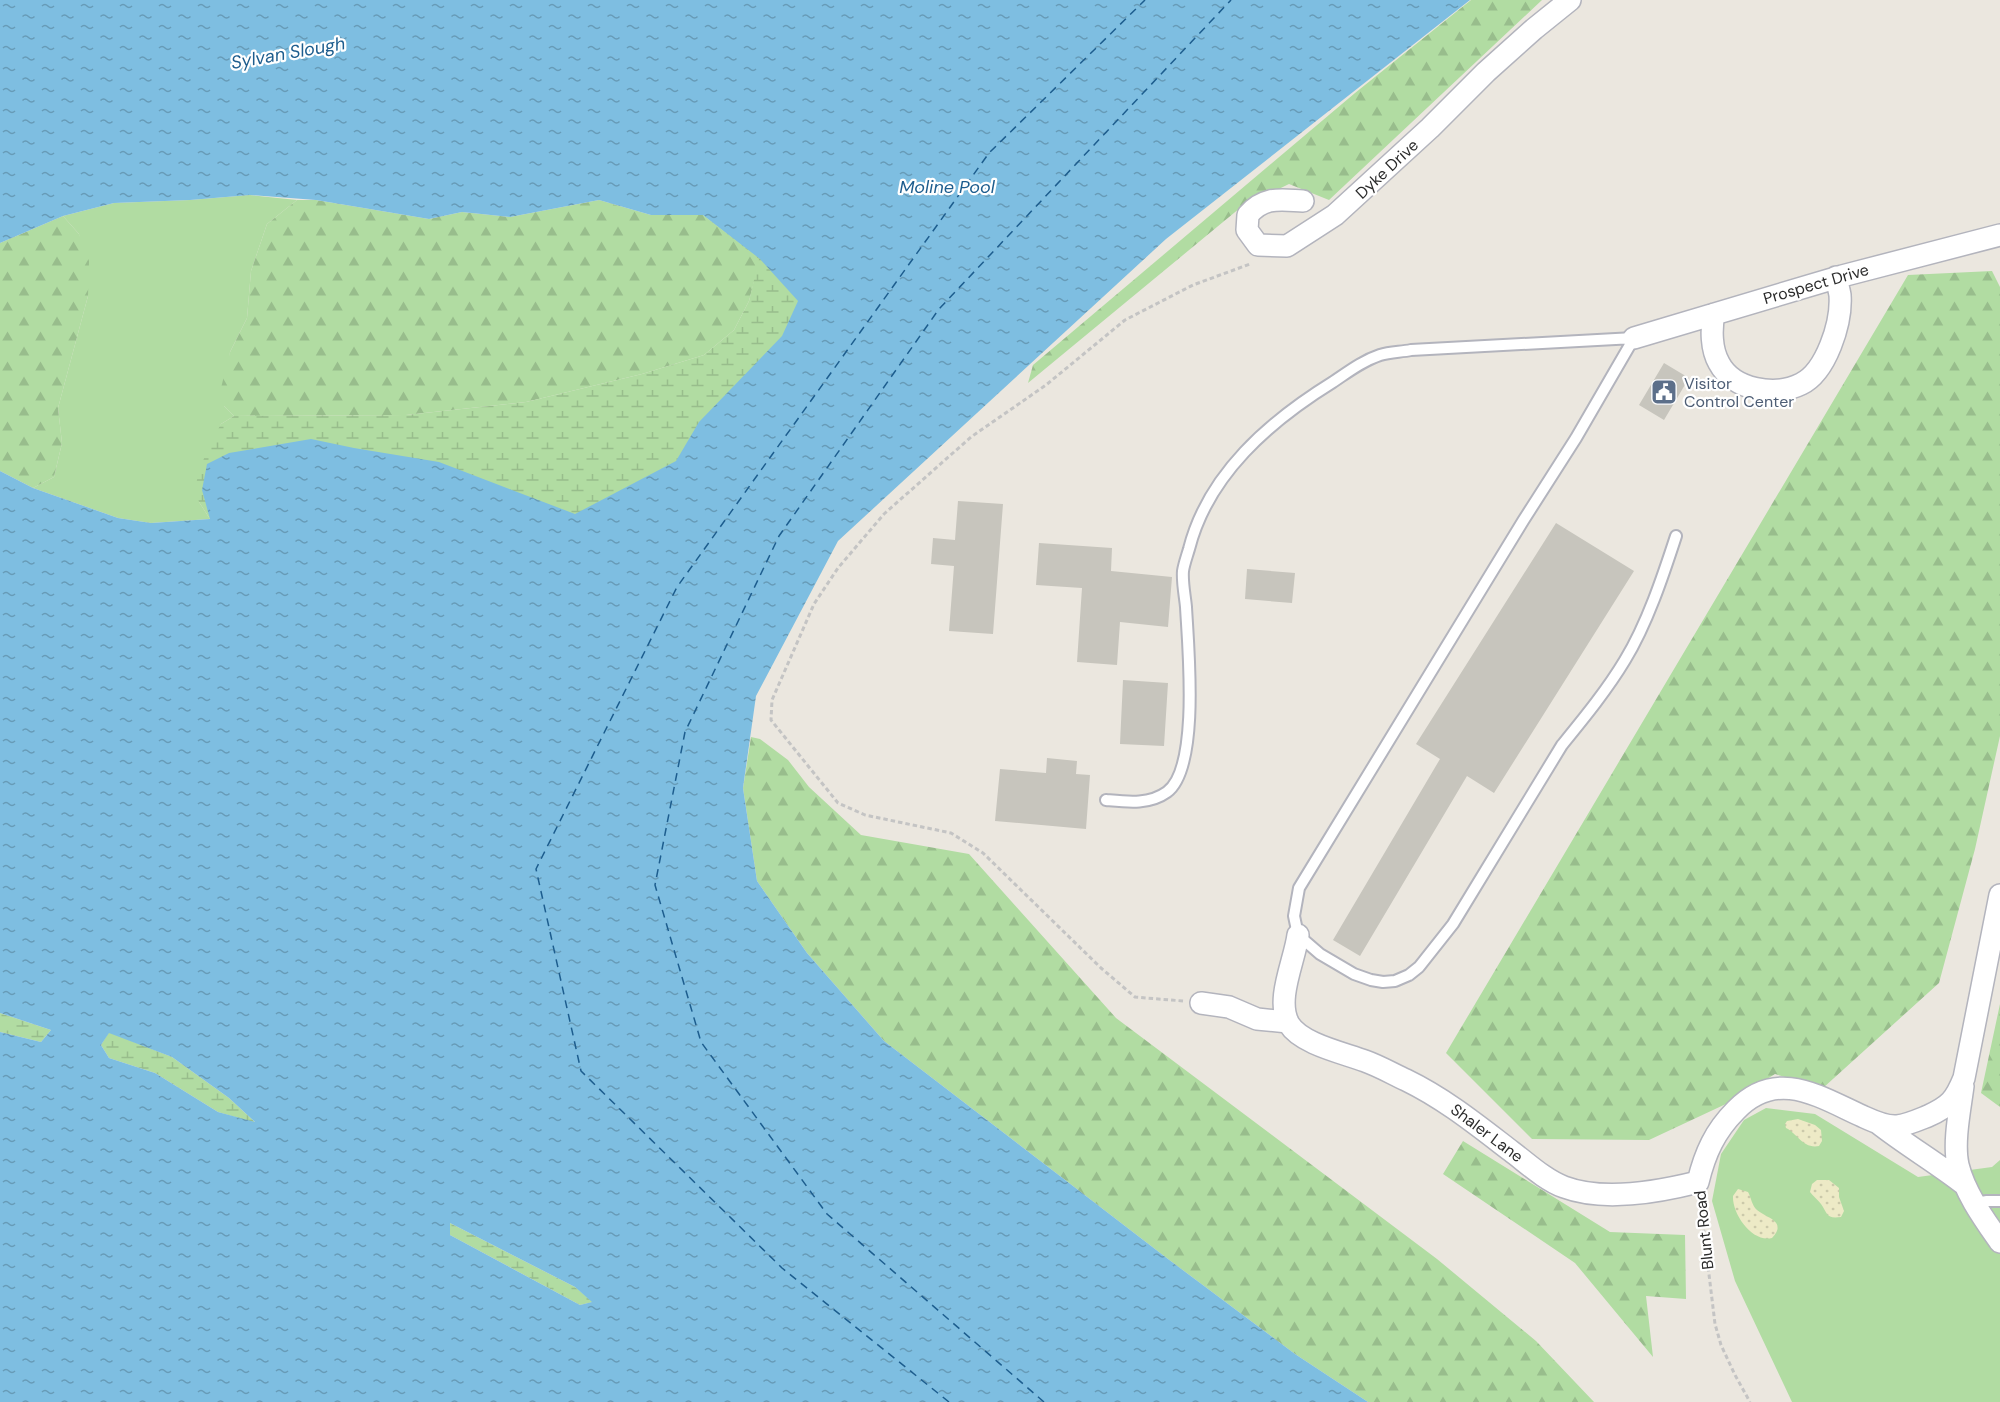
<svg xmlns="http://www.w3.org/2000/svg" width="2000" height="1402" viewBox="0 0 2000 1402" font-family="'DM Sans',sans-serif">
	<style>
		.green { fill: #b1dca2 }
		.forest { fill: url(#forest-firs) }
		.wetland { fill: url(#wetland-marsh) }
		.sand { fill: url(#sand-dots) }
		.water { fill: url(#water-ripples); fill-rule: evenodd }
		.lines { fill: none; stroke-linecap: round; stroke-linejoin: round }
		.ferry { stroke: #1d5d8e; stroke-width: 1.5; stroke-dasharray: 8 6; stroke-linecap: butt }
		.building { fill: #c7c5bd }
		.lane-casing { stroke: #b3b4bd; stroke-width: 14 }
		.street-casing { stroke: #b3b4bd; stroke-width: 24 }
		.path { stroke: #c4c4c4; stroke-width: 3; stroke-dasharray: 4.5 3; stroke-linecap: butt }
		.lane { stroke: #fff; stroke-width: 10 }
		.street { stroke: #fff; stroke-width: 21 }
		.labels { text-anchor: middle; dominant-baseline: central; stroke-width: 4.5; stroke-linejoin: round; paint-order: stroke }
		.street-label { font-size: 16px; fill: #2b2b2b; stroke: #fff }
		.service-label { font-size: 16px; fill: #4e5e75; stroke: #fff; text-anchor: start }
		.water-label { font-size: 18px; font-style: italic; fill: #1d5d8e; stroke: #fff }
	</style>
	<defs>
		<pattern id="forest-firs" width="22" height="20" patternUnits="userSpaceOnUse" patternTransform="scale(1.5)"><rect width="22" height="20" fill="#b1dca2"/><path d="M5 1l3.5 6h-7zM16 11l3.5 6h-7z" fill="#98bd8c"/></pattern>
		<pattern id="wetland-marsh" width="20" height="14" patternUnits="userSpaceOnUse" patternTransform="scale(1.5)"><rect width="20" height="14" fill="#b1dca2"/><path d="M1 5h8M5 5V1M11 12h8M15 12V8" fill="none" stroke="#98bd8c"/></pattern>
		<pattern id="sand-dots" width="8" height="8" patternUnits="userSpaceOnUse" patternTransform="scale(1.5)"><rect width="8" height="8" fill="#edeac6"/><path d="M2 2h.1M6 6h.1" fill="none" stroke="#cbc9aa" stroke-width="1.8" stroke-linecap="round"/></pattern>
		<pattern id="water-ripples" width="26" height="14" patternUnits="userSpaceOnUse" patternTransform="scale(1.5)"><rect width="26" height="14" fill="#7ebee1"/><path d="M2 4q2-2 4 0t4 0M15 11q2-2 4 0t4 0" fill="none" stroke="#679bb7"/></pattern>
	</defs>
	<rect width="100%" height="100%" fill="#ebe7df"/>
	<!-- green -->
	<path class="green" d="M 250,195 L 297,200 L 267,224 L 251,271 L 247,318 L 230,352 L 224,406 L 234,416 L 221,424 L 199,502 L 210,519 L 151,523 L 118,518 L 33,488 L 54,477 L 62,443 L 58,408 L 88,296 L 79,234 L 63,216 L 114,203 L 190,200 Z
		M 1766,1108 L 1815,1114 L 1918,1177 L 1992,1167 L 2000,1160 L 2000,1402 L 1792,1402 L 1735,1281 L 1712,1201 L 1721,1154 L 1744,1120 Z"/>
	<!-- forest -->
	<path class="forest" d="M 1471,0 L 1542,0 L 1329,200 L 1289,184 L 1240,208 L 1028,383 L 1033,365 L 1355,93 Z
		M 297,200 L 316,200 L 429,219 L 462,212 L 510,217 L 599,200 L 651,215 L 703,215 L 760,259 L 749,301 L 734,330 L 704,355 L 642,374 L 526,402 L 406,415 L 234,416 L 224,406 L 221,388 L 230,352 L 247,318 L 251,271 L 267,224 Z
		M 63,216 L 79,234 L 89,261 L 88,296 L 58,408 L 62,443 L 54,477 L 33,488 L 0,471 L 0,243 Z
		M 1992,271 L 2000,287 L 2000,736 L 1975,849 L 1939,983 L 1823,1088 L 1775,1074 L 1728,1103 L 1649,1140 L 1532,1139 L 1446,1053 L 1908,275 Z
		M 751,737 L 760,739 L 788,760 L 809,787 L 861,835 L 969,854 L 1116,1018 L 1437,1259 L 1536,1341 L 1594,1402 L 1368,1402 L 1295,1354 L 1168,1259 L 884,1041 L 807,953 L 757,881 L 743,788 Z
		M 2000,1004 L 2000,1107 L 1981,1093 Z
		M 1463,1141 L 1610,1232 L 1685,1235 L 1686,1299 L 1646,1296 L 1653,1357 L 1575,1263 L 1443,1174 Z"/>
	<!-- wetland -->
	<path class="wetland" d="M 692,201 L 820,294 L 634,554 L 210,519 L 199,502 L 195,486 L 207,449 L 221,424 L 234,416 L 406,415 L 526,402 L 642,374 L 704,355 L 734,330 L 749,301 L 759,259 L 703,215 L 651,215 Z
		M 0,1013 L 51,1030 L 41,1042 L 0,1032 Z
		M 109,1032 L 172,1057 L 229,1098 L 256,1123 L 218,1112 L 155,1073 L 109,1058 L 101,1045 Z
		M 450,1223 L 575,1287 L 593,1302 L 580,1305 L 450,1235 Z"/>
	<!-- sand -->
	<path class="sand" d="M 1798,1119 L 1815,1125 L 1821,1130 L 1822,1141 L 1819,1146 C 1803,1149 1798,1134 1786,1128 L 1785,1124 L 1787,1121 Z
		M 1817,1180 L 1829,1180 L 1839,1188 L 1839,1197 L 1844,1211 L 1841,1217 C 1826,1219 1828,1214 1821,1204 C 1818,1200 1813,1196 1810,1192 L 1812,1184 Z
		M 1738,1189 L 1748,1192 C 1751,1197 1752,1206 1757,1210 C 1766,1218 1788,1221 1772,1238 C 1752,1243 1732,1214 1733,1196 Z"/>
	<!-- water -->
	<path class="water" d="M 0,0 L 1470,0 L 1166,239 L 838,541 L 756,696 L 743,788 L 757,881 L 807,953 L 884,1041 L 1168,1259 L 1295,1354 L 1368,1402 L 0,1402 L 0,1032 L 41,1042 L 51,1030 L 0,1013 L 0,471 L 33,488 L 118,518 L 151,523 L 210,519 L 202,490 L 207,464 L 229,453 L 311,439 L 354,448 L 439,462 L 575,514 L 676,461 L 699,422 L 782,336 L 798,301 L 760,259 L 703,215 L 651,215 L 599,200 L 510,217 L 462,212 L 429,219 L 316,200 L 250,195 L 190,200 L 114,203 L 63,216 L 0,243 ZM 109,1033 L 172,1057 L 229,1098 L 255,1122 L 218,1112 L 155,1073 L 109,1058 L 101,1045 ZM 450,1223 L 575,1287 L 592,1302 L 580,1305 L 450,1235 Z"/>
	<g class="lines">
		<!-- ferry -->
		<path class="ferry" d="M 949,1402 L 782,1268 L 581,1071 L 536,869 L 677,587 L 989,153 L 1145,0
			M 1044,1402 L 827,1214 L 701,1042 L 655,885 L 685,732 L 779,536 L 939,309 L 1231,0"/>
	</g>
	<!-- building -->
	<path class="building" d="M 1664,363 L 1689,378 L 1664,420 L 1639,405 Z
		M 958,501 L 1003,504 L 993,634 L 949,631 L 954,566 L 931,564 L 933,538 L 955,540 Z
		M 1556,523 L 1634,571 L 1494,793 L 1467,776 L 1360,956 L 1333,940 L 1440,759 L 1416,744 Z
		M 1039,543 L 1112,548 L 1111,571 L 1172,577 L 1168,627 L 1120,622 L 1117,665 L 1077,662 L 1082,588 L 1036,585 Z
		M 1247,569 L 1295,573 L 1292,603 L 1245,599 Z
		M 1123,680 L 1168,683 L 1164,746 L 1120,744 Z
		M 1047,758 L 1077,761 L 1076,774 L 1090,775 L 1086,829 L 995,821 L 1000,769 L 1046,773 Z"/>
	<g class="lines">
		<!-- lane casing -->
		<g class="lane-casing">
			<path id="lane" d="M 1634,338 L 1576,438 L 1523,521 L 1299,888 L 1294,916 L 1298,935 L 1320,954 L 1354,974 L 1371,980 L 1383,982 L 1395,981 L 1409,975 L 1419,967 L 1453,924 L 1562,745 C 1584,718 1607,690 1625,660 C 1647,624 1663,576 1676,536
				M 1106,800 C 1127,802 1149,805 1167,792 C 1200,768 1188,646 1186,607 C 1185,596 1182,582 1183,571 C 1184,564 1187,556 1189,549 C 1208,474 1270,421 1333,382 C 1348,372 1362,361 1380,355 C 1390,352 1401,352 1411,350 L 1634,338
				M 1976,1203 L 1987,1201 L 2000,1201"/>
		</g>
		<!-- street casing -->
		<g class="street-casing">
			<path id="street" d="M 1303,201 C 1280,200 1264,196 1248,215 L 1247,230 L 1258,245 L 1287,246 L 1335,215 L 1430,128 L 1486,72 L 1534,29 L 1570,0
				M 1714,314 C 1711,329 1711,349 1719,363 C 1733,390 1775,397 1801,384 C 1826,372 1842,323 1840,295 C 1839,289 1837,283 1836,277
				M 1634,338 L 1842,276 L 2000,235
				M 1298,935 C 1295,960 1275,1000 1289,1024 C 1301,1044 1344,1053 1365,1061 C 1379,1066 1393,1074 1406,1080 C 1445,1099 1477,1125 1511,1151 C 1527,1163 1545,1180 1564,1187 C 1604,1202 1658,1192 1698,1182 C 1705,1153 1715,1131 1736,1110 C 1777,1068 1818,1096 1862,1116 C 1873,1121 1885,1127 1897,1126 C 1907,1125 1918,1120 1928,1116 C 1950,1106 1955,1100 1964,1078 L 2000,895
				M 1201,1003 L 1229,1007 L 1257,1019 L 1288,1022
				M 1963,1086 C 1960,1109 1953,1143 1958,1165 C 1965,1193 1984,1219 2000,1242
				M 1878,1123 C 1906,1145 1937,1163 1965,1185"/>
		</g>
		<!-- path -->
		<path class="path" d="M 1183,1001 L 1135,997 L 1101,968 L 983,853 L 951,833 L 865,815 L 838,803 L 771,720 L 772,700 L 814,604 L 838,568 L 884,514 L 971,437 L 1046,385 L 1125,320 L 1193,285 L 1250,264
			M 1700,1200 L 1715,1324 L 1721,1345 L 1735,1375 L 1750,1402"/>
		<!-- lane -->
		<use href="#lane" class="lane"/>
		<!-- street -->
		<use href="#street" class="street"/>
	</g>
	<!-- icons -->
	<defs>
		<g id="civic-square" transform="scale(1.35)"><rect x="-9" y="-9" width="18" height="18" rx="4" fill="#5c6f8a" stroke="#fff"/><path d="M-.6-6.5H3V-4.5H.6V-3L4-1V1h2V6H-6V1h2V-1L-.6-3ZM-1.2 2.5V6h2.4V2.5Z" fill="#fff"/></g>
	</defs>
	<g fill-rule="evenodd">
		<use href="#civic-square" x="1664" y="392"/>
	</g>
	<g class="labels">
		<!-- street labels -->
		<g class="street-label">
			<text transform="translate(1387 169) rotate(-43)">Dyke Drive</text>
			<text transform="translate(1816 284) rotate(-16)">Prospect Drive</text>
			<text transform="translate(1487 1133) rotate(37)">Shaler Lane</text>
			<text transform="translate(1704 1230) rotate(-96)">Blunt Road</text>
		</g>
		<!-- service labels -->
		<g class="service-label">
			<text x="1684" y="383">Visitor<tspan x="1684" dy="18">Control Center</tspan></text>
		</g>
		<!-- water labels -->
		<g class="water-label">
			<text transform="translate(288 53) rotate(-10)">Sylvan Slough</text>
			<text x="947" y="187">Moline Pool</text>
		</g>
	</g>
</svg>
